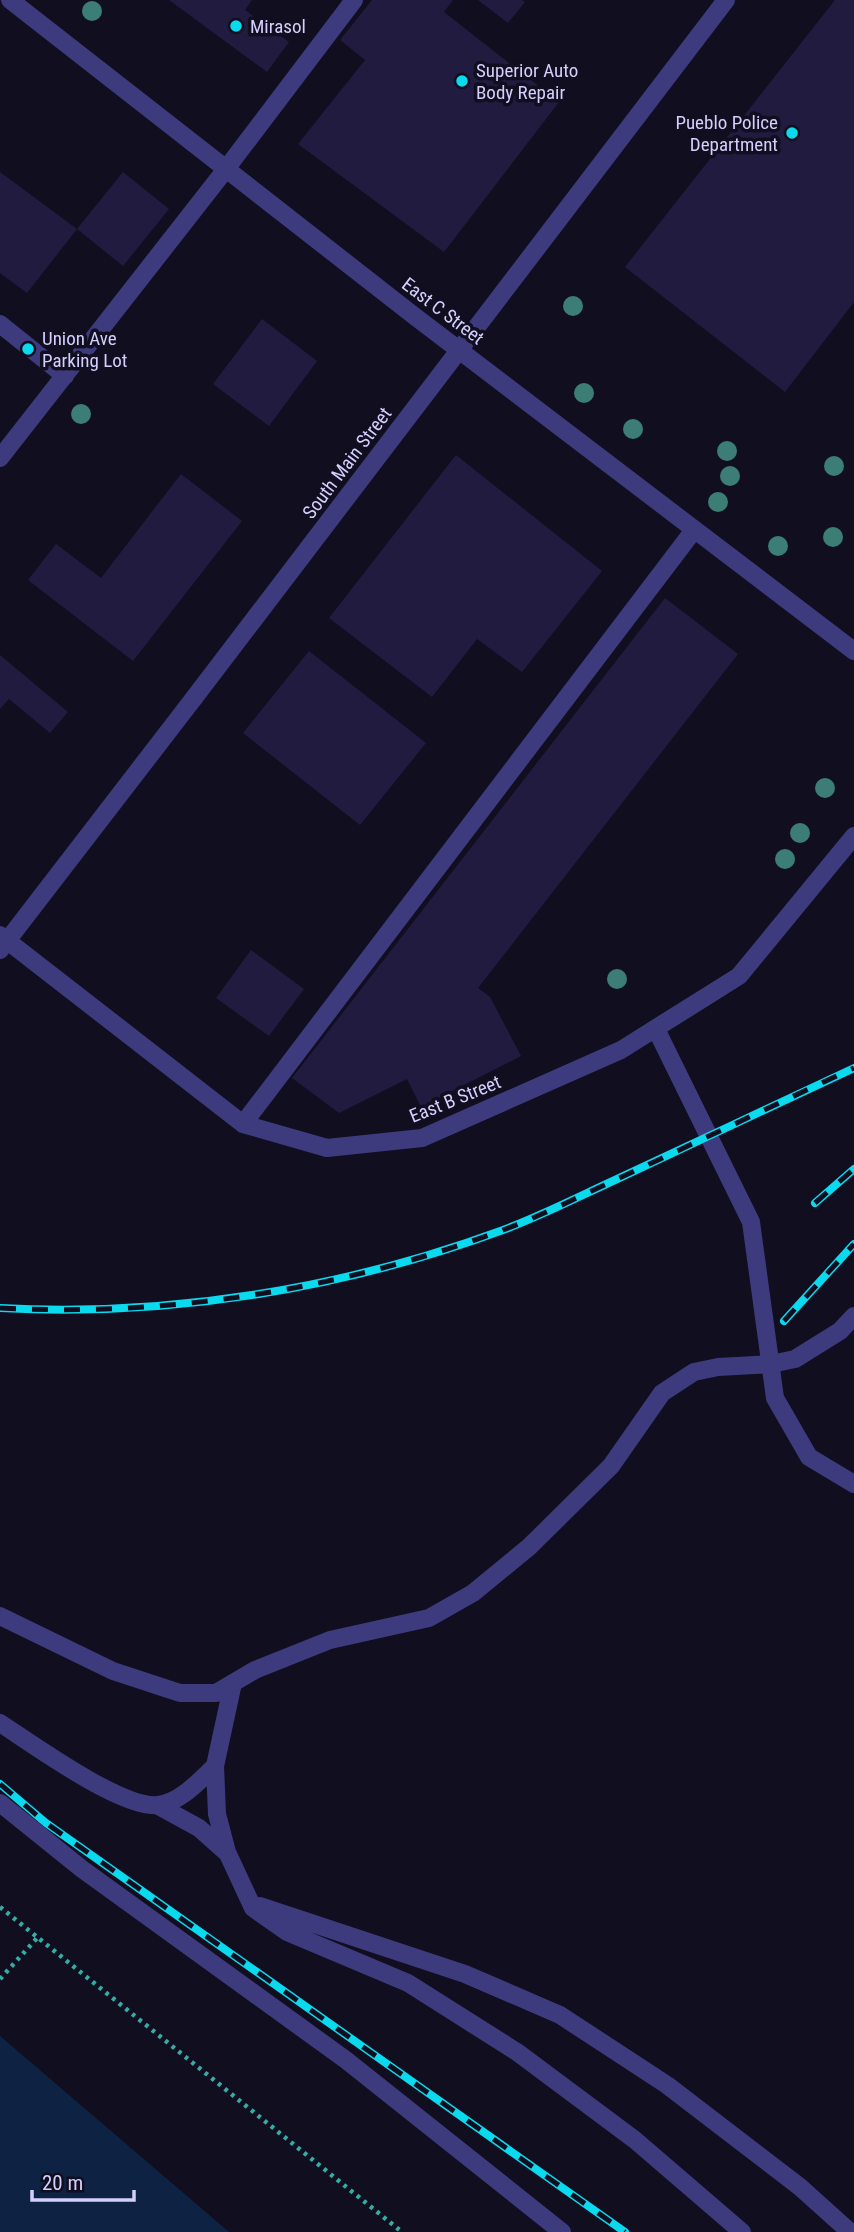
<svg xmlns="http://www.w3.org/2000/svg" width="854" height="2232" viewBox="0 0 854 2232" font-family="'Roboto Condensed',sans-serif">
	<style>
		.water { fill: #0e2344 }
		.building { fill: #221b40 }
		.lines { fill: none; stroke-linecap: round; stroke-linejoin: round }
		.path { stroke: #33ada5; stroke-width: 4.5; stroke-dasharray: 3.5 5; stroke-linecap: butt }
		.minor { stroke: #3d3b7d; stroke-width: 18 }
		.rail-casing { stroke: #0ad9ee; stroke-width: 8 }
		.rail { stroke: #110e20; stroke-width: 5; stroke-dasharray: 16; stroke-linecap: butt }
		.minor-bridge { stroke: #3d3b7d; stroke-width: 18 }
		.tree { fill: #3c7e75 }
		.poi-dot { fill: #0ad9ee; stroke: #110e20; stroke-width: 2.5 }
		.labels { text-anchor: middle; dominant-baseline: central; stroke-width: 7; stroke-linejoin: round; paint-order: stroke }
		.poi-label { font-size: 19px; fill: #d4cffd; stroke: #110e20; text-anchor: start }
		.street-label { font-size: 19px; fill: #d4cffd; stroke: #110e20 }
	</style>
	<rect width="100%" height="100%" fill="#110e20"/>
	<!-- water -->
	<path class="water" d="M 0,2036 L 229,2232 L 0,2232 Z"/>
	<!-- building -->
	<path class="building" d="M 169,0 L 252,0 L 245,10 L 289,42 L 267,72 Z
		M 372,0 L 453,0 L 444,12 L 559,102 L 444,252 L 298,144 L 365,60 L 340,40 Z
		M 478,0 L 522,0 L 525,2 L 508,23 Z
		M 835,0 L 854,0 L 854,302 L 785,392 L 625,267 Z
		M 0,172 L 77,229 L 123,172 L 169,209 L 123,266 L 77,229 L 27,293 L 0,273 Z
		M 262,319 L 317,361 L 269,426 L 213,384 Z
		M 456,455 L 602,571 L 522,672 L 477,639 L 432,697 L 329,618 Z
		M 181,474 L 242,521 L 133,661 L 28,580 L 56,544 L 101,578 Z
		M 665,598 L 738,654 L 478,988 L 490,997 L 521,1056 L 421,1107 L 407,1079 L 339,1113 L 292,1078 Z
		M 309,651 L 426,743 L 360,825 L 243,733 Z
		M 0,655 L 68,712 L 50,733 L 9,699 L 0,709 Z
		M 251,950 L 304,989 L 269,1036 L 216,998 Z"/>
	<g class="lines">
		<!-- path -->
		<path class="path" d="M 0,1907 L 402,2232
			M 0,1979 L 38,1937"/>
		<!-- minor -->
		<path class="minor" d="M 10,0 L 413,315 L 854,651
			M 0,324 L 65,376
			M 0,458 L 226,169 L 354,0
			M 194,698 L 726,0
			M 0,935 L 243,1124 L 327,1148 L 422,1138 L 621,1050 L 739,976 L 854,836
			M 656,1029 L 751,1222 L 775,1398 L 809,1457 L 854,1484
			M 243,1124 L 694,530
			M 0,1616 L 113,1671 L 180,1693 L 216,1693 L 255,1670 L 330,1640 L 429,1618 L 473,1593 L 529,1547 L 611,1466 L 662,1393 L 694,1372 L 718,1367 L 771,1364 L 795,1359 L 840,1331 L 854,1316
			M 233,1683 L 215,1766 L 217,1814 L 227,1852 L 253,1908 L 287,1932 L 408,1983 L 517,2052 L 635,2140 L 742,2232
			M 0,1723 C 32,1744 122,1809 158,1805 C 181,1802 199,1781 215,1766
			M 0,1803 L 82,1869 L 346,2060 L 562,2232
			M 157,1805 L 199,1828 L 226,1852
			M 260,1906 L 465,1974 L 560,2015 L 667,2085 L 800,2187 L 850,2232"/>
		<!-- rail casing -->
		<g class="rail-casing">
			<path id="rail" d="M 815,1203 L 854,1169
				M 0,1308 C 171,1317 343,1289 503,1230 C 541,1216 578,1197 615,1180 C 695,1143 774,1105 854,1068
				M 784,1321 L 854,1244
				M 0,1784 L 46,1823 L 625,2232"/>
		</g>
		<!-- rail -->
		<use href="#rail" class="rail"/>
		<!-- minor-bridge -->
		<path class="minor-bridge" d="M 0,950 L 194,698"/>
	</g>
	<!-- trees -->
	<g class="tree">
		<circle cx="92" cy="11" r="10"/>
		<circle cx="573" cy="306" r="10"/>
		<circle cx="584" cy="393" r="10"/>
		<circle cx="81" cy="414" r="10"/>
		<circle cx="633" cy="429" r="10"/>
		<circle cx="727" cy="451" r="10"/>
		<circle cx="834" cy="466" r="10"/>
		<circle cx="730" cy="476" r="10"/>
		<circle cx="718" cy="502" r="10"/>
		<circle cx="833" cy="537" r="10"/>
		<circle cx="778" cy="546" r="10"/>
		<circle cx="825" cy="788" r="10"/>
		<circle cx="800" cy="833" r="10"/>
		<circle cx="785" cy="859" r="10"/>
		<circle cx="617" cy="979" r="10"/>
	</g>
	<!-- markers -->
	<g class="poi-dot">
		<circle cx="236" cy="26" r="7"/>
		<circle cx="462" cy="81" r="7"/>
		<circle cx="792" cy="133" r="7"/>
		<circle cx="28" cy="349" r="7"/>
	</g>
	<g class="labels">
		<!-- poi labels -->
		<g class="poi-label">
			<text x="250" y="26">Mirasol</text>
			<text x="476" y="70">Superior Auto<tspan x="476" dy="22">Body Repair</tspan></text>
			<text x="778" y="122" text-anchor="end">Pueblo Police<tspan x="778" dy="22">Department</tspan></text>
			<text x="42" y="338">Union Ave<tspan x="42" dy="22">Parking Lot</tspan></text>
		</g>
		<!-- street labels -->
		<g class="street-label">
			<text transform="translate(443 311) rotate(37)">East C Street</text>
			<text transform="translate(347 463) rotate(-53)">South Main Street</text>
			<text transform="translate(455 1099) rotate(-22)">East B Street</text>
		</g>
	</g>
	<!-- scale -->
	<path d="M32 2190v10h102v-10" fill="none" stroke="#d4cffd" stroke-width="3.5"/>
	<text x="42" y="2190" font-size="21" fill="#d4cffd" stroke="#110e20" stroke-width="5" paint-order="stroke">20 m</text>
</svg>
